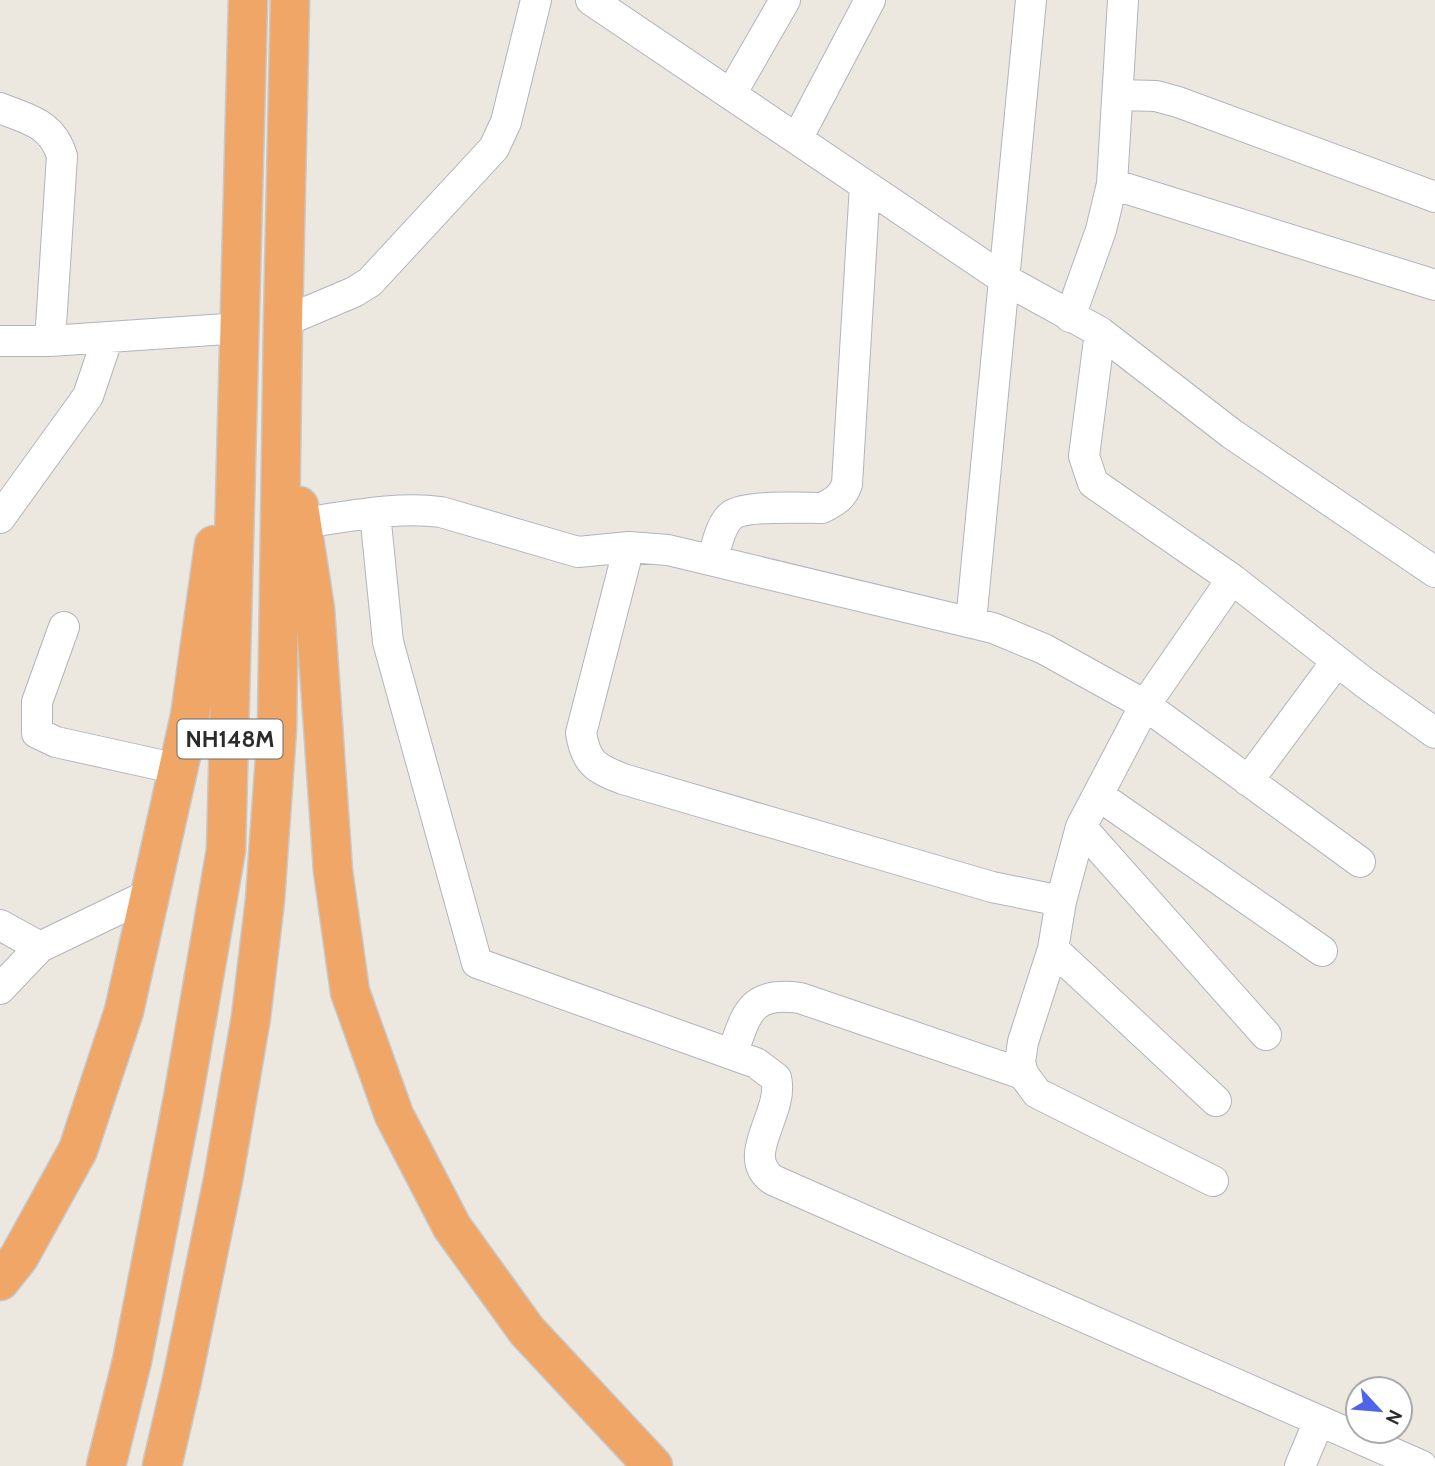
<svg xmlns="http://www.w3.org/2000/svg" width="1435" height="1466" viewBox="0 0 1435 1466" font-family="Cabin,sans-serif">
	<style>
		.lines { fill: none; stroke-linecap: round; stroke-linejoin: round }
		.street-casing { stroke: #b2b4bd; stroke-width: 32 }
		.highway-casing { stroke: #c8c8c8; stroke-width: 41 }
		.street { stroke: #fff; stroke-width: 30 }
		.highway { stroke: #f0a666; stroke-width: 38 }
		.labels { text-anchor: middle; dominant-baseline: central; stroke-width: 5; stroke-linejoin: round; paint-order: stroke }
		.shield { fill: #fff; stroke: #6b6b6b; stroke-width: 2 }
		.shield-label { font-size: 23px; font-weight: bold; fill: #2b2b2b }
	</style>
	<rect width="100%" height="100%" fill="#ece7df"/>
	<g class="lines">
		<!-- street casing -->
		<g class="street-casing">
			<path id="street" d="M 591,0 L 1004,279 L 1100,332 L 1232,434 L 1435,572
				M 731,94 L 785,0
				M 1118,95 L 1156,96 L 1178,102 L 1435,197
				M 0,108 C 29,120 52,123 62,156 L 50,341
				M 797,139 L 870,0
				M 1112,184 L 1435,285
				M 1070,317 L 1101,230 L 1112,184 L 1123,0
				M 283,322 L 354,292 L 370,282 L 494,148 L 506,122 L 536,0
				M 1100,332 L 1084,456 L 1093,483 L 1232,579 L 1365,683 L 1435,733
				M 0,341 L 50,341 L 241,328
				M 375,513 L 388,642 L 477,963 L 756,1063 L 776,1078 C 785,1113 738,1156 773,1180 L 1422,1466
				M 0,518 L 88,396 L 108,337
				M 302,523 C 347,517 395,506 441,512 L 578,552 L 629,547 L 668,550 L 993,628 L 1044,649 L 1145,705 L 1360,862
				M 629,547 L 581,733 C 586,763 595,768 623,779 L 992,887 L 1061,901
				M 712,560 C 717,546 720,524 732,515 C 746,505 803,508 822,508 C 834,502 843,497 847,484 L 865,185
				M 971,622 L 1031,0
				M 64,627 L 37,702 L 37,733 L 56,742 L 178,769
				M 1248,781 L 1337,661
				M 1098,795 L 1322,951
				M 1081,827 L 1266,1035
				M 0,925 L 40,947
				M 1053,949 L 1216,1101
				M 0,989 L 40,947 L 150,894
				M 732,1054 C 747,1014 749,991 800,998 L 1023,1074
				M 1213,1181 L 1037,1093 L 1023,1074 L 1020,1062 L 1023,1042 L 1053,949 L 1061,901 L 1081,827 L 1145,705 L 1232,579
				M 1300,1466 L 1319,1421"/>
		</g>
		<!-- highway casing -->
		<g class="highway-casing">
			<path id="highway" d="M 299,506 L 315,609 L 333,871 L 350,992 L 394,1115 L 452,1227 L 527,1331 L 653,1466
				M 0,1281 L 19,1257 L 78,1150 L 124,1011 L 190,716 L 214,545
				M 106,1466 L 132,1361 L 183,1098 L 226,850 L 248,0
				M 162,1466 L 182,1380 L 223,1180 L 251,1017 L 265,900 L 277,729 L 283,322 L 290,0"/>
		</g>
		<!-- street -->
		<use href="#street" class="street"/>
		<!-- highway -->
		<use href="#highway" class="highway"/>
	</g>
	<g class="labels">
		<!-- shield labels -->
		<rect class="shield" x="177.5" y="719.5" width="105" height="39" rx="5"/>
		<g class="shield-label">
			<text x="230" y="739">NH148M</text>
		</g>
	</g>
	<!-- north arrow -->
	<g transform="translate(1379 1410) rotate(116)"><circle r="33" fill="#ffffff" stroke="#aaaaaa" stroke-width="2"/>
	<path d="M0-5L12 26L0 18L-12 26Z" fill="#4e65ea"/>
	<text y="-10" font-size="19" font-weight="bold" text-anchor="middle" fill="#2b2b2b">N</text>
	</g>
</svg>
